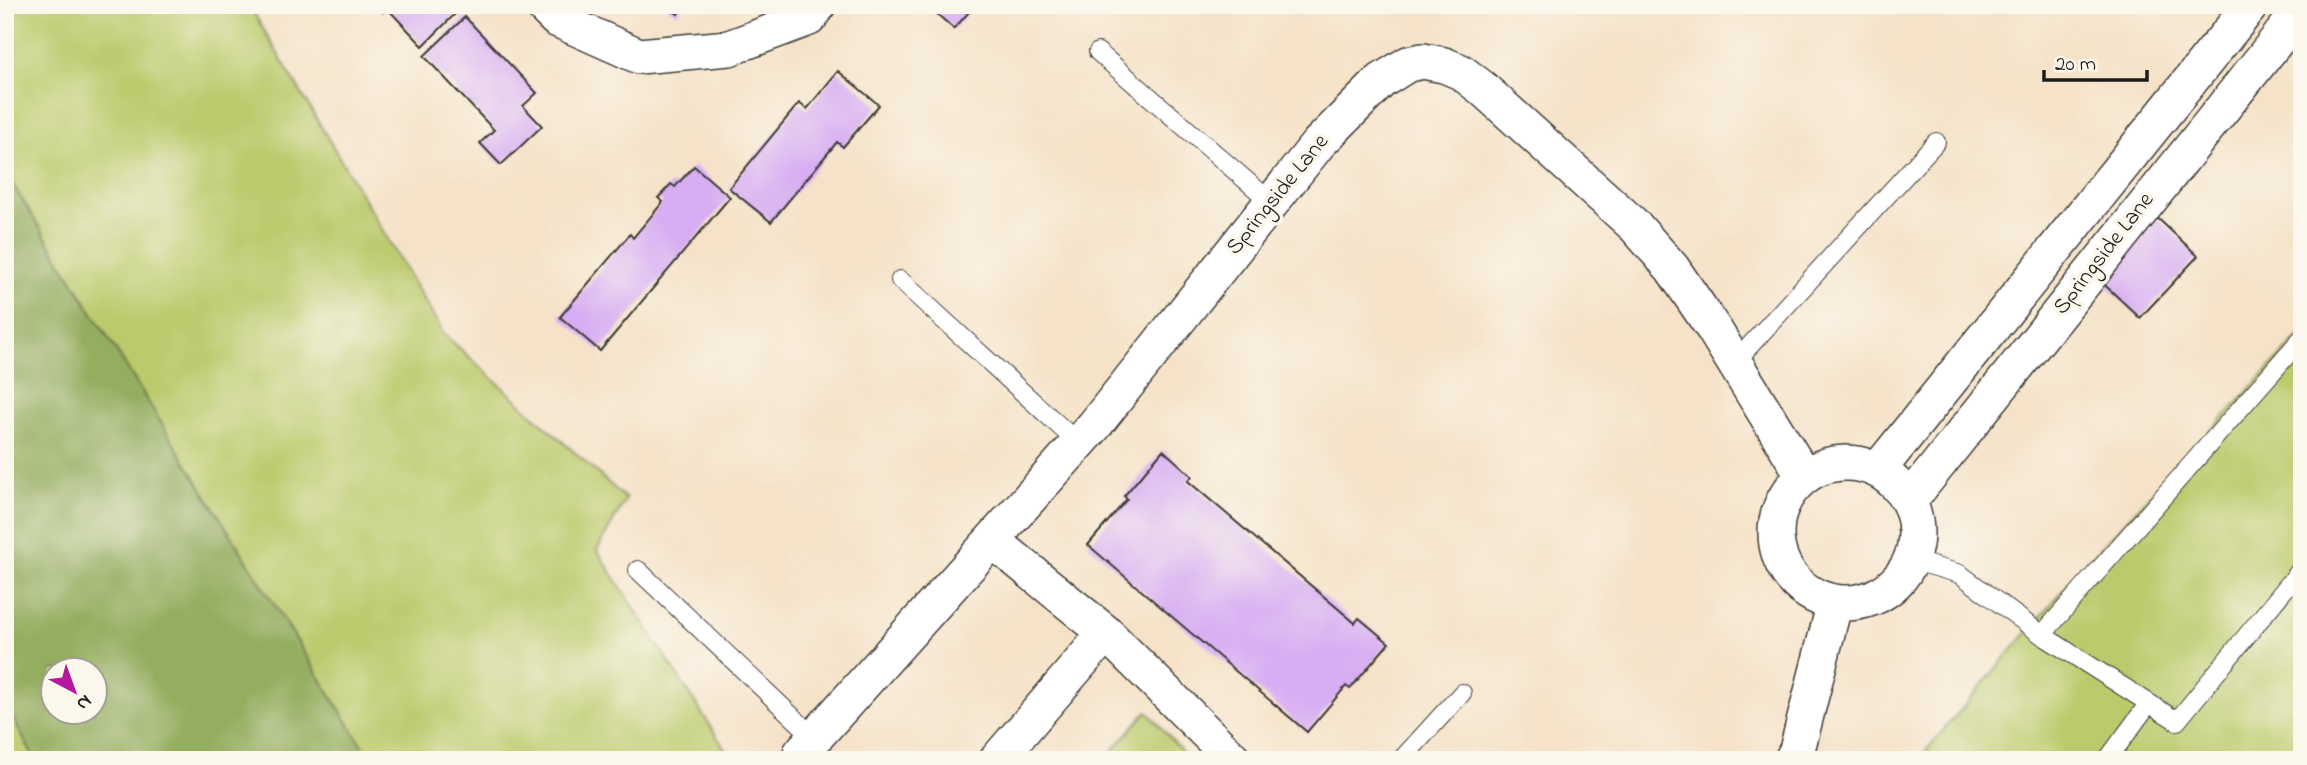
<svg xmlns="http://www.w3.org/2000/svg" width="2307" height="765" viewBox="0 0 2307 765" font-family="'Indie Flower',sans-serif">
	<style>
		.green { fill: #bbca6c; stroke: #6c7344; stroke-width: 2 }
		.forest { fill: #94ae60; stroke: #58653e; stroke-width: 2; fill-rule: evenodd }
		.building { fill: #d7adf3 }
		.lines { fill: none; stroke-linecap: round; stroke-linejoin: round }
		.lane-casing { stroke: #3d3a36; stroke-width: 20 }
		.street-casing { stroke: #3d3a36; stroke-width: 38 }
		.lane { stroke: #fff; stroke-width: 18 }
		.street { stroke: #fff; stroke-width: 35 }
		.labels { text-anchor: middle; dominant-baseline: central; stroke-width: 7; stroke-linejoin: round; paint-order: stroke }
		.street-label { font-size: 23px; fill: #1c1c1c; stroke: #fbf7ec }
	</style>
	<rect width="100%" height="100%" fill="#fbf7ec"/>
	<filter id="ink" filterUnits="userSpaceOnUse"><feTurbulence type="fractalNoise" baseFrequency=".0143" numOctaves="2"/><feDisplacementMap in="SourceGraphic" scale="14" xChannelSelector="R" yChannelSelector="G"/><feConvolveMatrix kernelMatrix="1 2 1 2 8 2 1 2 1" color-interpolation-filters="sRGB"/></filter>
	<filter id="wash" filterUnits="userSpaceOnUse"><feTurbulence type="fractalNoise" baseFrequency=".00686" numOctaves="4" result="noise"/><feDisplacementMap in="SourceGraphic" scale="28" xChannelSelector="R" yChannelSelector="G"/><feGaussianBlur stdDeviation="1.57" result="paint"/><feColorMatrix in="noise" values="0 0 0 0 0 0 0 0 0 0 0 0 0 0 0 0 0 1.4 0 .05"/><feComposite in="paint" operator="in"/></filter>
	<g filter="url(#wash)">
		<rect width="100%" height="100%" fill="#f5e2c8"/>
		<!-- green -->
		<path class="green" d="M 5,5 L 249,5 L 444,334 L 626,499 L 597,550 L 732,760 L 371,760 L 5,172 Z
			M 2302,334 L 2302,760 L 1918,760 L 2082,568 Z
			M 5,703 L 35,760 L 5,760 Z
			M 1147,711 L 1189,760 L 1170,760 L 1167,757 L 1163,760 L 1104,760 Z"/>
		<!-- forest -->
		<path class="forest" d="M 5,172 L 371,760 L 35,760 L 5,703 ZM 52,670 L 94,670 L 94,712 L 52,712 Z"/>
		<g id="blocks">
			<!-- building -->
			<path class="building" d="M 376,5 L 464,5 L 423,46 L 387,8 L 383,12 Z
				M 663,5 L 683,5 L 678,14 Z
				M 927,5 L 975,5 L 954,29 Z
				M 465,17 L 537,93 L 523,106 L 542,126 L 501,165 L 480,143 L 494,130 L 424,56 Z
				M 838,71 L 879,105 L 843,147 L 837,142 L 771,222 L 729,188 L 799,103 L 807,109 Z
				M 694,166 L 730,197 L 600,351 L 560,317 L 630,234 L 633,238 L 663,202 L 658,198 L 671,184 L 675,187 Z
				M 2150,211 L 2198,256 L 2140,318 L 2092,273 Z
				M 1163,450 L 1192,476 L 1188,481 L 1355,623 L 1359,618 L 1389,643 L 1350,689 L 1346,686 L 1307,732 L 1088,545 L 1127,499 L 1124,496 Z"/>
		</g>
	</g>
	<g filter="url(#ink)">
		<use href="#blocks" fill-opacity="0" stroke="#3d3a36" stroke-width="2"/>
		<g class="lines">
			<!-- lane casing -->
			<g class="lane-casing">
				<path id="lane" d="M 1098,52 L 1271,202
					M 900,280 L 1078,443
					M 1734,363 L 1936,142
					M 1911,560 L 1960,574 L 2042,635 L 2177,721 L 2302,568
					M 638,570 L 815,738
					M 2042,635 L 2302,338
					M 1401,760 L 1462,693
					M 2107,760 L 2149,703"/>
			</g>
			<!-- street casing -->
			<g class="street-casing">
				<path id="street" d="M 542,5 L 556,19 L 639,56 L 729,48 L 809,18 L 818,5
					M1776 533a70 70 0 1 1 140 0a70 70 0 1 1-140 0Z
					M 1878,470 L 2251,5
					M 1909,501 L 2302,9
					M 800,760 L 801,753 L 992,540
					M 997,760 L 1106,633
					M 1234,760 L 1106,633 L 992,540 L 1094,426 L 1318,144 L 1381,81 L 1408,64 L 1423,61 L 1444,65 L 1461,72 L 1482,88 L 1635,226 L 1672,268 L 1715,331 L 1804,476
					M 1792,760 L 1797,750 L 1835,602"/>
			</g>
			<!-- lane -->
			<use href="#lane" class="lane"/>
			<!-- street -->
			<use href="#street" class="street"/>
		</g>
	</g>
	<g class="labels">
		<!-- street labels -->
		<g class="street-label">
			<text transform="translate(1278 195) rotate(-51)">Springside Lane</text>
			<text transform="translate(2104 254) rotate(-52)">Springside Lane</text>
		</g>
	</g>
	<!-- margin -->
	<rect width="2307" height="765" fill="none" stroke="#fbf7ec" stroke-width="28"/>
	<!-- north arrow -->
	<g transform="translate(74 691) rotate(139)"><circle r="33" fill="#fbf7ec" stroke="#a29f99" stroke-width="2"/>
	<path d="M0-5L12 26L0 18L-12 26Z" fill="#b5179e"/>
	<text y="-10" font-size="19" font-weight="bold" text-anchor="middle" fill="#1c1c1c">N</text>
	</g>
	<!-- scale -->
	<path d="M2044 70v10h103v-10" fill="none" stroke="#1c1c1c" stroke-width="3.5"/>
	<text x="2055" y="70" font-size="21" fill="#1c1c1c" stroke="#fbf7ec" stroke-width="5" paint-order="stroke">20 m</text>
</svg>
